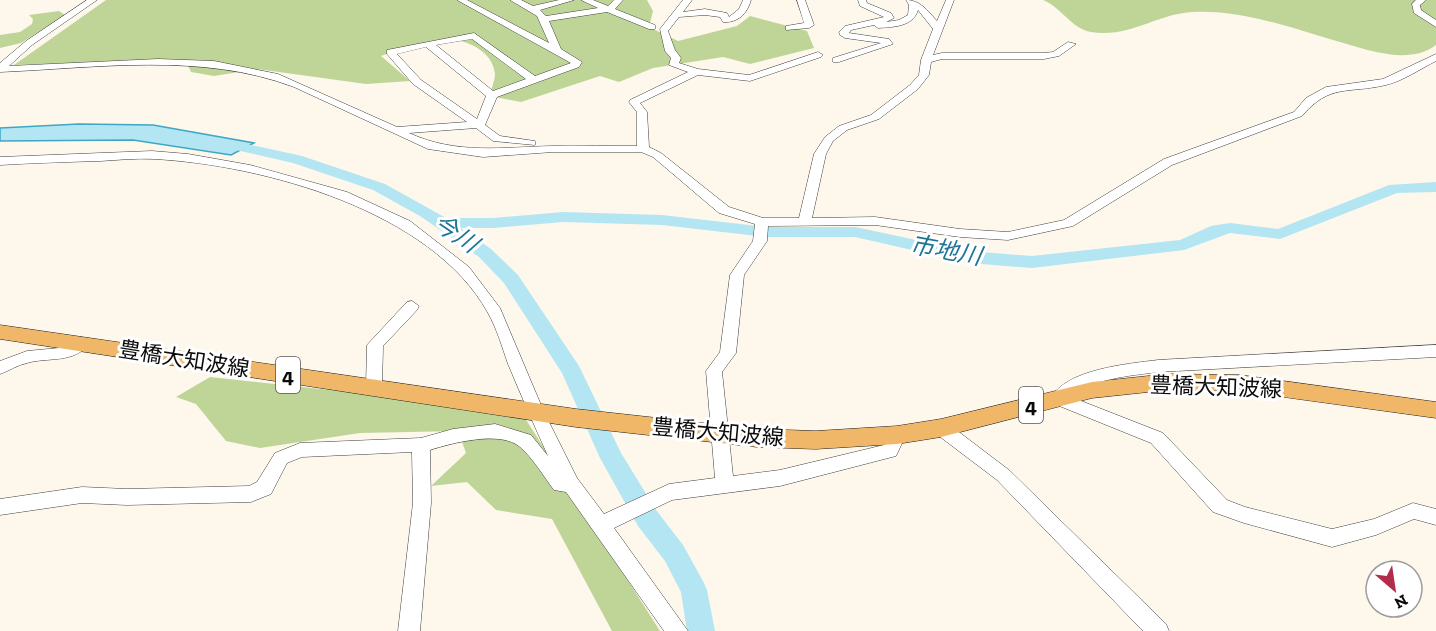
<svg xmlns="http://www.w3.org/2000/svg" width="1436" height="631" viewBox="0 0 1436 631" font-family="'Zilla Slab','Noto Sans JP',serif">
	<style>
		.forest { fill: #bfd598 }
		.water { fill: #b3e6f2; stroke: #3ea7c5; stroke-width: 1.5 }
		.lines { fill: none; stroke-linecap: round; stroke-linejoin: round }
		.river { fill: #b3e6f2; fill-rule: evenodd }
		.minor-casing { stroke: #3e3e3e; stroke-width: 1 }
		.major-casing { stroke: #1c1c1c; stroke-width: 1 }
		.minor { fill: #fff; fill-rule: evenodd }
		.major { fill: #f0b769; fill-rule: evenodd }
		.labels { text-anchor: middle; dominant-baseline: central; stroke-width: 6; stroke-linejoin: round; paint-order: stroke }
		.shield { fill: #fff; stroke: #545454; stroke-width: 1.5 }
		.shield-label { font-size: 21px; font-weight: bold; fill: #0b0b0b }
		.street-label { font-size: 22px; fill: #0b0b0b; stroke: #fff }
		.water-label { font-size: 24px; font-style: italic; fill: #1d7695; stroke: #fff }
	</style>
	<rect width="100%" height="100%" fill="#fef7eb"/>
	<!-- forest -->
	<path class="forest" d="M 106,0 L 647,0 L 653,11 L 649,27 L 678,41 L 737,26 L 750,16 L 807,31 L 814,48 L 750,64 L 723,57 L 653,68 L 619,82 L 600,76 L 521,102 L 495,97 L 491,92 C 492,86 495,80 495,74 C 493,53 470,40 450,40 C 430,40 400,49 381,56 L 410,81 L 366,84 L 257,69 L 214,76 L 191,72 L 187,63 L 171,60 L 14,65 Z
		M 1043,0 L 1436,0 L 1436,45 C 1414,62 1381,54 1357,47 C 1304,33 1248,9 1193,12 C 1155,14 1131,38 1091,32 C 1072,29 1061,7 1043,0 Z
		M 59,11 L 65,15 L 21,43 L 0,48 L 0,35 L 20,32 L 32,24 L 33,19 L 29,15 Z
		M 210,377 L 403,398 L 523,415 L 660,631 L 612,631 L 552,519 L 496,510 L 467,482 L 431,486 L 466,453 L 458,431 L 360,433 L 260,448 L 226,441 L 196,404 L 176,397 Z"/>
	<!-- water -->
	<path class="water" d="M 79,124 L 153,125 L 254,143 L 231,155 L 133,140 L 0,141 L 0,128 Z"/>
	<g class="lines">
		<!-- river -->
		<path class="river" d="M 219,138 L 302,156 L 385,184 L 446,218 L 493,218 L 563,212 L 662,215 L 767,227 L 855,227 L 969,251 L 1032,256 L 1180,240 L 1211,226 L 1230,223 L 1278,229 L 1389,185 L 1436,182 L 1436,192 L 1397,193 L 1280,239 L 1230,233 L 1184,250 L 1032,268 L 969,263 L 855,237 L 767,237 L 662,225 L 563,222 L 493,228 L 461,228 L 491,249 L 518,275 L 579,366 L 621,453 L 656,510 L 683,545 L 703,581 L 707,590 L 715,631 L 687,631 L 681,592 L 665,561 L 638,526 L 600,458 L 562,373 L 504,283 L 479,257 L 420,216 L 373,190 L 293,163 L 214,145 L 212,142 Z"/>
		<!-- minor casing -->
		<g class="minor-casing">
			<path id="minor" d="M 87,0 L 97,0 L 32,45 L 9,66 L 158,59 L 214,61 L 278,74 L 397,127 L 467,122 L 413,84 L 387,54 L 387,50 L 474,33 L 535,76 L 571,63 L 457,0 L 467,0 L 549,43 L 537,16 L 510,0 L 521,0 L 533,6 L 559,0 L 574,0 L 540,10 L 546,16 L 598,8 L 581,0 L 593,0 L 608,6 L 614,0 L 623,0 L 615,9 L 655,25 L 655,29 L 649,29 L 607,12 L 549,21 L 561,49 L 582,62 L 579,67 L 497,97 L 485,125 L 500,136 L 535,141 L 535,145 L 493,141 L 476,128 L 409,133 C 457,155 503,147 554,146 C 582,145 609,146 637,146 L 637,112 L 629,102 L 630,100 L 688,72 L 669,65 L 671,58 L 665,51 L 660,29 L 683,0 L 692,0 L 683,12 L 705,9 L 727,13 L 729,17 L 739,9 L 743,0 L 751,0 C 747,14 738,23 723,22 L 720,17 L 705,15 L 679,17 L 668,31 L 675,50 L 681,58 L 679,63 L 698,69 L 749,75 L 818,52 L 823,55 L 821,57 L 750,81 L 698,75 L 640,103 L 647,112 L 649,147 L 661,153 L 729,207 L 763,218 L 799,218 L 814,154 L 825,137 L 839,126 L 871,115 L 910,85 L 919,75 L 921,60 L 933,29 L 918,10 C 913,27 893,27 878,28 L 874,25 L 851,30 L 849,33 L 889,39 L 893,44 L 839,62 L 833,62 L 833,58 L 881,43 L 845,38 L 840,35 L 839,32 L 845,26 L 884,17 L 860,6 L 858,0 L 866,0 L 867,3 L 891,13 L 894,18 L 886,22 L 899,20 L 908,15 L 909,5 L 906,0 C 920,0 927,10 937,21 L 946,0 L 954,0 L 933,55 L 942,53 L 1044,53 L 1053,52 L 1068,42 L 1076,44 L 1059,56 L 1044,59 L 942,59 L 931,62 L 929,75 L 918,89 L 879,119 L 847,130 L 833,141 L 826,154 L 812,218 L 875,217 L 960,229 L 1008,232 L 1064,220 L 1164,159 L 1294,112 L 1306,98 L 1326,87 L 1383,79 L 1436,54 L 1436,61 C 1420,69 1403,81 1386,85 C 1348,94 1330,83 1302,116 L 1172,165 L 1073,226 L 1008,240 L 960,237 L 875,225 L 768,226 L 767,241 L 744,275 L 736,353 L 722,372 L 733,476 L 780,470 L 884,445 L 891,430 L 897,428 L 903,430 L 906,435 L 896,456 L 780,486 L 672,500 L 614,528 L 688,631 L 664,631 L 566,492 L 554,490 C 544,477 533,458 520,447 C 501,430 452,443 430,450 L 431,503 L 420,631 L 398,631 L 413,503 L 412,452 L 302,457 L 287,463 L 271,494 L 251,502 L 127,505 L 82,503 L 0,515 L 0,499 L 82,487 L 127,489 L 249,486 L 257,482 L 275,453 L 300,443 L 421,438 L 453,429 L 495,424 L 531,435 L 548,456 C 534,425 521,395 508,364 C 502,347 497,329 488,313 C 432,211 264,165 154,159 C 136,158 118,160 100,161 C 67,162 33,163 0,165 L 0,157 L 152,151 L 188,154 L 250,165 L 347,192 L 410,221 L 469,267 L 500,308 L 544,412 L 577,478 L 604,514 L 669,484 L 715,478 L 706,371 L 720,352 L 730,275 L 753,241 L 755,224 L 719,213 L 653,157 L 641,152 L 553,152 L 483,157 L 428,149 L 294,87 C 201,52 97,68 0,72 L 0,63 L 26,41 ZM 472,39 L 526,79 L 493,91 L 436,45 ZM 426,47 L 486,96 L 477,119 L 421,80 L 397,54 Z
				M 797,0 L 805,0 L 814,25 L 809,28 L 786,30 L 786,26 L 804,23 Z
				M 1416,0 L 1426,0 L 1420,5 L 1421,10 L 1436,20 L 1436,27 L 1414,13 L 1412,4 Z
				M 412,301 L 419,306 L 417,310 L 383,346 L 382,387 L 380,391 L 374,393 L 368,391 L 366,387 L 367,345 L 407,302 Z
				M 81,337 L 87,339 L 89,343 C 76,364 46,357 27,363 C 17,365 9,371 0,374 L 0,361 L 27,351 L 59,348 Z
				M 1436,345 L 1436,357 L 1158,372 C 1129,376 1094,378 1071,397 L 1163,433 L 1227,500 L 1245,507 L 1332,529 L 1374,519 L 1413,503 L 1436,509 L 1436,525 L 1414,519 L 1376,535 L 1332,547 L 1244,523 L 1213,512 L 1151,443 L 1052,403 L 1050,399 C 1066,369 1127,364 1158,360 Z
				M 941,421 L 947,423 L 1009,470 L 1166,624 L 1169,631 L 1143,631 L 997,480 L 935,433 L 932,428 L 935,423 Z"/>
		</g>
		<!-- major casing -->
		<g class="major-casing">
			<path id="major" d="M 0,325 L 576,409 L 757,429 L 816,431 L 897,426 L 941,419 L 1092,382 L 1167,374 L 1240,375 L 1436,402 L 1436,418 L 1240,391 L 1167,390 L 1092,398 L 941,437 L 897,444 L 816,449 L 757,447 L 576,427 L 0,339 Z"/>
		</g>
		<!-- minor -->
		<use href="#minor" class="minor"/>
		<!-- major -->
		<use href="#major" class="major"/>
	</g>
	<g class="labels">
		<!-- shield labels -->
		<g class="shield">
			<rect x="276" y="357" width="24" height="36" rx="4.5"/>
			<rect x="1019" y="387" width="24" height="36" rx="4.5"/>
		</g>
		<g class="shield-label">
			<text x="288" y="375">4</text>
			<text x="1031" y="405">4</text>
		</g>
		<!-- street labels -->
		<g class="street-label">
			<text transform="translate(184 359) rotate(9)">豊橋大知波線</text>
			<text transform="translate(1216 387) rotate(2)">豊橋大知波線</text>
			<text transform="translate(718 432) rotate(5)">豊橋大知波線</text>
		</g>
		<!-- water labels -->
		<g class="water-label">
			<text transform="translate(456 233) rotate(34)">今川</text>
			<text transform="translate(946 250) rotate(10)">市地川</text>
		</g>
	</g>
	<!-- north arrow -->
	<g transform="translate(1394 589) rotate(151)"><circle r="28" fill="#ffffff" stroke="#9d9d9d" stroke-width="1.5"/>
	<path d="M0-4.5L10 22L0 15L-10 22Z" fill="#b32c4b"/>
	<text y="-9" font-size="16" font-weight="bold" text-anchor="middle" fill="#0b0b0b">N</text>
	</g>
</svg>
